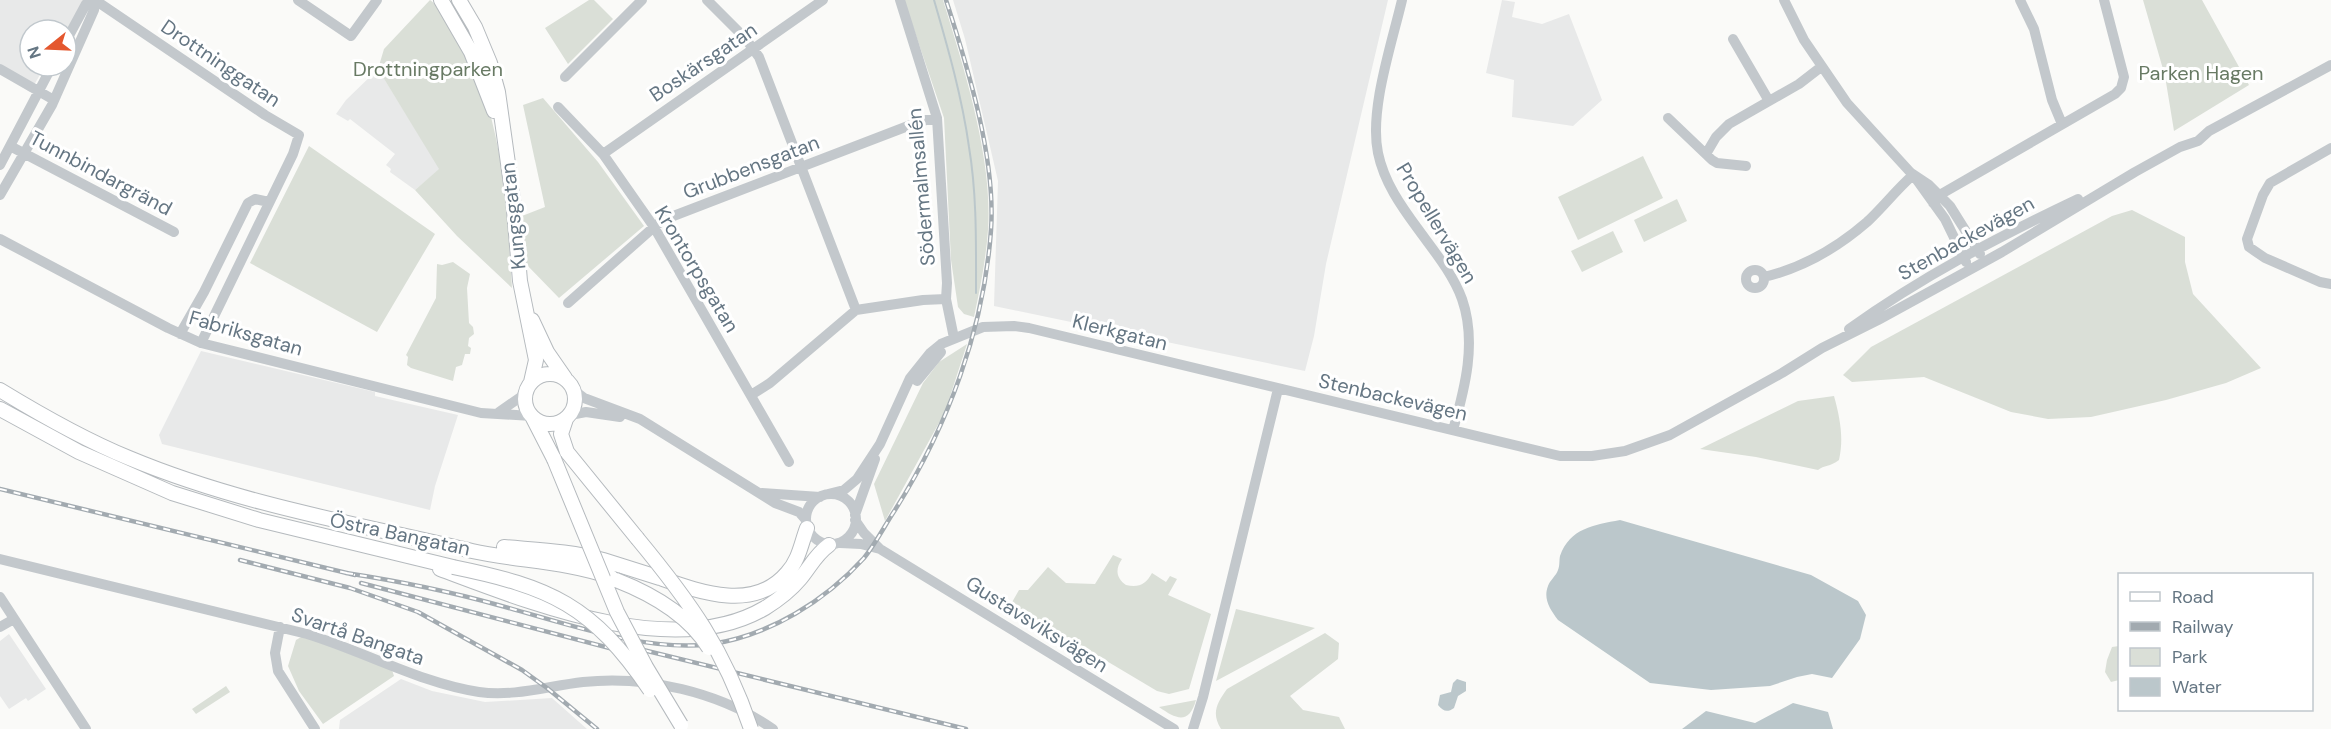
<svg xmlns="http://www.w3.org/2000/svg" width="2331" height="729" viewBox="0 0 2331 729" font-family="'DM Sans',sans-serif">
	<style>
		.built { fill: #e8e9e9 }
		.green { fill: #dadfd7 }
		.water { fill: #bbc7cb }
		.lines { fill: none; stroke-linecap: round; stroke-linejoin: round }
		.stream { stroke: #bbc7cb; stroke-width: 2 }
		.major-casing { stroke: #b5babe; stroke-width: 16 }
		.minor { stroke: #c3c8cc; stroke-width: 10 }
		.major { stroke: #fff; stroke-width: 14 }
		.rail-casing { stroke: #a2aab0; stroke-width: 4.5 }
		.rail { stroke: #fff; stroke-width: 2; stroke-dasharray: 7; stroke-linecap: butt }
		.major-bridge-casing { stroke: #b5babe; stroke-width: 16; stroke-linecap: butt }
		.major-bridge { stroke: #fff; stroke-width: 14 }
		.labels { text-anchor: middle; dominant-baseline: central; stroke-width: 6; stroke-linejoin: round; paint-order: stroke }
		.street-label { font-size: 20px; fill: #657683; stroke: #fff }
		.park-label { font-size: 20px; fill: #687a64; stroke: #fff }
	</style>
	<rect width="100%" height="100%" fill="#fafaf8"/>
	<!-- built -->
	<path class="built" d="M 0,0 L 85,0 L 66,30 L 30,30 L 30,66 L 45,66 L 30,92 L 0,73 Z
		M 953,0 L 1388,0 L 1326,264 L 1314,336 L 1305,371 L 994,306 L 998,181 L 965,39 Z
		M 1502,0 L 1515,2 L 1512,17 L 1542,24 L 1569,14 L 1602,100 L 1573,126 L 1512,117 L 1514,80 L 1486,73 Z
		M 378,69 L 440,169 L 415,190 L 390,172 L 391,169 L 386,165 L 395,154 L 350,119 L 348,121 L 336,114 L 346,100 Z
		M 201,351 L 375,392 L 375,396 L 458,415 L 435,486 L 430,510 L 162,444 L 159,435 Z
		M 9,634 L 46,689 L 28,701 L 26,698 L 9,709 L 0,696 L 0,641 Z
		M 401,679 L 432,691 L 485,702 L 552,698 L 587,729 L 339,729 L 340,720 Z"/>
	<!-- green -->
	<path class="green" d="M 430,0 C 438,5 444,17 449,25 C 503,100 506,198 512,288 L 457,236 L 415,190 L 439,169 L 378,69 L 384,49 Z
		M 589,0 L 594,0 L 613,19 L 568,64 L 545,28 Z
		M 904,0 L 943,0 C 964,68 993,159 988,230 C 986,259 980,289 974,317 L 964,314 L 958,307 L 951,260 L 944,118 Z
		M 2143,0 L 2202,0 L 2249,85 L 2174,131 L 2165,76 Z
		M 543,98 L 598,162 L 644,226 L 559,298 L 525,263 L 522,216 L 545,207 L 523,105 Z
		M 309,146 L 435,234 L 377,332 L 250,263 Z
		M 1643,156 L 1663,198 L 1578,240 L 1558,197 Z
		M 1677,199 L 1687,221 L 1644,242 L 1634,220 Z
		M 2132,210 L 2185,237 L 2185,262 L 2193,294 L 2261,368 L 2226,383 L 2166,400 L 2091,417 L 2048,419 L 2011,412 L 1924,377 L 1852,382 L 1843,375 L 1871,347 L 2112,216 Z
		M 1613,231 L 1623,252 L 1582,272 L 1571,251 Z
		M 453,262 L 470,274 L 467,288 L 469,323 L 473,327 L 474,334 L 469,338 L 468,346 L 471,348 L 470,354 L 465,354 L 462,365 L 456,367 L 453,381 L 411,368 L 407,365 L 408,357 L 406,355 L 436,298 L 437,264 L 442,265 Z
		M 967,344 L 945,412 L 885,521 L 874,484 L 923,383 L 939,362 Z
		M 1834,396 C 1840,418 1844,438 1839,460 C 1830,467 1824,465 1818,470 L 1756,457 L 1700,449 L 1798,401 Z
		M 1113,555 L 1122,559 C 1115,569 1116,578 1126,585 C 1139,588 1146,584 1152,573 L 1166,582 L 1170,576 L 1177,579 L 1168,595 L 1211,614 L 1189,689 L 1169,694 L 1157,691 L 1011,604 L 1019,590 L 1028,590 L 1048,567 L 1066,583 L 1095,584 Z
		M 1236,609 L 1315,628 L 1216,681 Z
		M 1325,633 L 1339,643 L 1338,659 L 1290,696 L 1303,710 L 1339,717 L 1345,729 L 1221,729 C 1211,713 1217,703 1227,689 Z
		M 303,636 L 392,670 L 394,676 L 323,724 L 299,691 L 288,666 L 296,640 Z
		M 2119,646 L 2119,680 L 2111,682 L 2105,672 L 2107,660 L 2112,647 Z
		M 226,686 L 230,692 L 196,714 L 192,709 Z
		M 1196,700 C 1189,725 1176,719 1159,707 Z"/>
	<!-- water -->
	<path class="water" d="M 1620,520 L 1811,575 L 1858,601 L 1866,615 L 1860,639 L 1832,678 L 1812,674 L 1797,677 L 1770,686 L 1711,690 L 1650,683 L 1558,620 C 1550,609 1543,599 1548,586 C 1550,580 1556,576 1558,570 C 1560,565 1559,561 1560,556 C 1570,528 1594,525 1620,520 Z
		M 1457,679 L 1466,682 L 1466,691 L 1458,696 L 1454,708 C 1447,713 1443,711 1438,705 L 1440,695 L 1451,692 L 1453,683 Z
		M 1793,703 L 1828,712 L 1833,729 L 1682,729 L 1706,711 L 1755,723 Z"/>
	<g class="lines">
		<!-- stream -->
		<path class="stream" d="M 934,0 C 948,48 962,97 969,147 C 977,195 976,244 976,293"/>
		<!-- major casing -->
		<g class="major-casing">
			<path id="major" d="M 441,0 L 471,52 L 494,111
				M 459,0 L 475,27 L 490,63 L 498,92 L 513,199 L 520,281 L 536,360 L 531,382
				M 532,320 L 547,352 L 565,378
				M525 399a25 25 0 1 1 50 0a25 25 0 1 1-50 0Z
				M 0,390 C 41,415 85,440 129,458 C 239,504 357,524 472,551 C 518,561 566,561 611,577
				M 0,409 L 79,452 L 172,493 L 259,520 L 453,567
				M 533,418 L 554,459
				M 566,419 L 561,434 L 567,452 L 637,538
				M 504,547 C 537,550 571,551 603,560 C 622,566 641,572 660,578 C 700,592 754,612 787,573 C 799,560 801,544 807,528
				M 440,569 C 529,602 674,662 765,608 C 778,600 790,591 800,579 C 810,567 816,554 829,545"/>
		</g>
		<!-- minor -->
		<path class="minor" d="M 95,0 L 265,115 L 299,135 L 293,154 L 201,343
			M 298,0 L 351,36 L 377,0
			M 707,0 L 745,38 L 759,57 L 856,310
			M 900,0 L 937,118 L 947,283 L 946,299 L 954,338
			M 1402,0 C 1392,43 1369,110 1378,153 C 1384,182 1401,206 1418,229 C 1434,251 1453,274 1462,299 C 1477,342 1465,388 1453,430
			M 1784,0 L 1804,40 L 1847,103 L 1911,173 L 1929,185 L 1950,206 L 1980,254
			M 2020,0 L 2034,29 L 2052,100 L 2062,124
			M 1733,39 L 1769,101
			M 66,41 L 86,4 L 95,0
			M 0,69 L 54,100
			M 565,77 L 642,0
			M 558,107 L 603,154 L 654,227 L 789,462
			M 1668,118 L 1712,160 L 1717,163 L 1746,166
			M 10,146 L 174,232
			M 2331,148 L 2270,183 L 2263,195 L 2247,239 L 2249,247 L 2265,258 L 2320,282 L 2331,284
			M 603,154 L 823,0
			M 1706,154 L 1716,137 L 1729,124 L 1799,84 L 1821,67
			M 0,165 L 52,66
			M 1917,180 L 1945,219 L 1966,262
			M 0,195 L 52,105 L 94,10 L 95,0
			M 1933,203 L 1943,193 L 2115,94 L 2121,88 L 2124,77 L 2104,0
			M 0,239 L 168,328 L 201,343 L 481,413 L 532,416
			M1746 279a9 9 0 1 1 18 0a9 9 0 1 1-18 0Z
			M 1764,277 C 1802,268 1837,248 1867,222 C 1883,207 1897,189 1913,175
			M 568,303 L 654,227 L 663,220 L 921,121 L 937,118
			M 1849,329 C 1921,277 1998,237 2078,199
			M 180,334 L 204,292 L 248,203 L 255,199 L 269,202
			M 917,381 L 941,352
			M 575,391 L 584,398 L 640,419 L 775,503 L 799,512 L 806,520
			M 751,395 L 770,383 L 856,310 L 923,300 L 946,299
			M 499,412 L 525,394
			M 570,415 L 586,412 L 620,417
			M 762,493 L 820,497
			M806 519a25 25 0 1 1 50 0a25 25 0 1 1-50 0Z
			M 828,494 L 844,490 L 857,479 L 880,444 L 910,378 L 930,353 L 941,344 L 983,327 L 1014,326 L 1029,328 L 1560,456 L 1592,456 L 1625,451 L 1670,435 L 1782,373 L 1822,348 L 1878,320 L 2002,252 L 2135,172 L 2180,147 L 2198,141 L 2209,131 L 2331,65
			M 855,515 L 875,459
			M 855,520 L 864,533 L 880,549
			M 840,543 L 861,544 L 880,549 L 1174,729
			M 0,559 L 307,634 C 363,651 423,684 479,692 C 514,697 548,686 583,682 C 646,675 720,692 773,729
			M 0,597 L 86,729
			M 0,627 L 14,619
			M 280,627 L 275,653 L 278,671 L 315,729
			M 1193,729 L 1203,697 L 1278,389"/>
		<!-- major -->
		<use href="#major" class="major"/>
		<!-- rail casing -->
		<g class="rail-casing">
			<path id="rail" d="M 0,489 L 355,575
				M 240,560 L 350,588 L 418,612 L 522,670 L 547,688 L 597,729
				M 346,573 C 398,581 448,591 498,605 C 562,622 646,653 712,644 C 770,635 825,601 864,558 C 876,543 885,525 895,510 C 948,426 984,329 991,230 C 996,159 968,68 946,0
				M 361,583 L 640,656
				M 631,647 L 966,729"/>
		</g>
		<!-- rail -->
		<use href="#rail" class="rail"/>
		<!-- major-bridge casing -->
		<g class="major-bridge-casing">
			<path id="major-bridge" d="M 554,459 L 617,612 L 646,667 L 681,725
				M 637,538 C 690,602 724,649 751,729
				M 453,567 C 551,587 592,605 650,690
				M 616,580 C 652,594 688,614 709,648"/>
		</g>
		<!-- major-bridge -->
		<use href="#major-bridge" class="major-bridge"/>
	</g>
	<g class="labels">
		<!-- street labels -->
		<g class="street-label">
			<text transform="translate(703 62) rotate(-34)">Boskärsgatan</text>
			<text transform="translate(221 63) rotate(34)">Drottninggatan</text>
			<text transform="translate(751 167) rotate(-21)">Grubbensgatan</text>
			<text transform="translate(101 173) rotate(28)">Tunnbindargränd</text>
			<text transform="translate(921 187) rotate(-95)">Södermalmsallén</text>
			<text transform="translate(513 216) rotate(-96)">Kungsgatan</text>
			<text transform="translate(1437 223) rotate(59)">Propellervägen</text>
			<text transform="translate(1966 238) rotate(-29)">Stenbackevägen</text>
			<text transform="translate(697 269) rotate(59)">Krontorpsgatan</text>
			<text transform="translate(1120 332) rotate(14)">Klerkgatan</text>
			<text transform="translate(246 333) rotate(16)">Fabriksgatan</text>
			<text transform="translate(1393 397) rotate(13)">Stenbackevägen</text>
			<text transform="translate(400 534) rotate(12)">Östra Bangatan</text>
			<text transform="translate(1037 624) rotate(32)">Gustavsviksvägen</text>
			<text transform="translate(358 636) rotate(19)">Svartå Bangata</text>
		</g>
		<!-- park labels -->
		<g class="park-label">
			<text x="428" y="69">Drottningparken</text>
			<text x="2201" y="73">Parken Hagen</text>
		</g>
	</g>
	<!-- legend -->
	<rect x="2118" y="573" width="195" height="138" fill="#ffffff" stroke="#c1c8cd" stroke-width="1.5"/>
	<rect x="2130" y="592" width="30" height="9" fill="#ffffff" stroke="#c1c8cd" stroke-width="1.5"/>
	<text x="2172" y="603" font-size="18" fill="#657683">Road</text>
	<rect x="2130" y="622" width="30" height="9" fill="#a2aab0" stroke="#c1c8cd" stroke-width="1.5"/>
	<text x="2172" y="633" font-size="18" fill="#657683">Railway</text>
	<rect x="2130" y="648" width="30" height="18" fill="#dadfd7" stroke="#c1c8cd" stroke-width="1.5"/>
	<text x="2172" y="663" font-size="18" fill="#657683">Park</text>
	<rect x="2130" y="678" width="30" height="18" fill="#bbc7cb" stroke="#c1c8cd" stroke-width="1.5"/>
	<text x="2172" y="693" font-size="18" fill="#657683">Water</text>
	<!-- north arrow -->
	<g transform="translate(48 48) rotate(252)"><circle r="28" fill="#ffffff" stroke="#c1c8cd" stroke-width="1.5"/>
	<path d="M0-4.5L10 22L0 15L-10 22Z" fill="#e4572e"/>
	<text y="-9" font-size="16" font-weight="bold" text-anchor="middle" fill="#657683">N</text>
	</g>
</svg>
